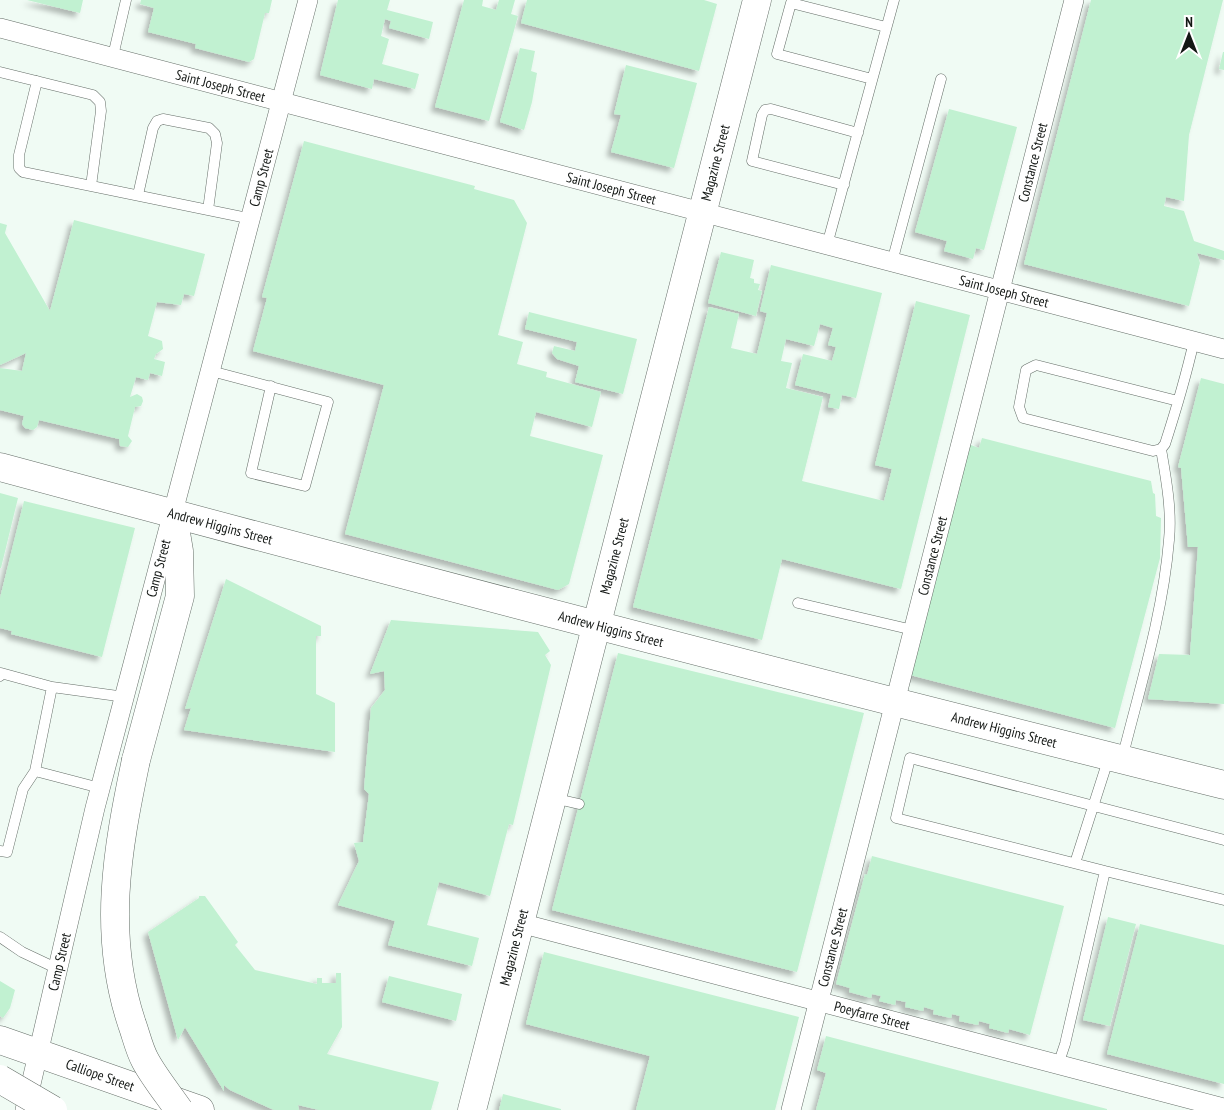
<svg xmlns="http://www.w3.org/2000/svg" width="1224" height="1110" viewBox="0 0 1224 1110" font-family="'PT Sans Narrow',sans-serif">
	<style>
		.building { fill: #c1f1d1; filter: url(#shadow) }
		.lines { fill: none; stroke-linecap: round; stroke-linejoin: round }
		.lane-casing { stroke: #656e68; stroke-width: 11 }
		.street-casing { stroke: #656e68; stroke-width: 20 }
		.secondary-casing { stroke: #656e68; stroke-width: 29 }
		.highway-casing { stroke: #656e68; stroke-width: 29 }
		.lane { stroke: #fff; stroke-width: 10 }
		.street { stroke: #fff; stroke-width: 19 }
		.secondary { stroke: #fff; stroke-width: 28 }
		.highway { stroke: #fff; stroke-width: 28 }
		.highway-bridge-casing { stroke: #656e68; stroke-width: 29; stroke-linecap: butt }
		.highway-bridge { stroke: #fff; stroke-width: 28 }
		.labels { text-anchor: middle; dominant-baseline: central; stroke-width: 4; stroke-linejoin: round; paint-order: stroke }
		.street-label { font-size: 14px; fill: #131714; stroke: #fff }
	</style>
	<defs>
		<filter id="shadow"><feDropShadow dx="-4.5" dy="4.5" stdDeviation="2.5" flood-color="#0004"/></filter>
	</defs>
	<rect width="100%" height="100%" fill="#f0fbf4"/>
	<!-- building -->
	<path class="building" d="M 27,0 L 83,0 L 80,13 Z
		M 141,0 L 272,0 L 269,13 L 265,13 L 254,59 L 249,62 L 195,48 L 196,44 L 148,32 L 154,8 L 140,4 Z
		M 338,0 L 390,0 L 387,10 L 433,22 L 429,39 L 389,28 L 391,21 L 385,19 L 381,36 L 389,39 L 382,64 L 419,74 L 415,89 L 374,79 L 372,89 L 320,75 Z
		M 464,0 L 483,0 L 482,6 L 496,10 L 499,0 L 515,0 L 511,14 L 518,16 L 489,121 L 435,107 Z
		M 527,0 L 704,0 L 717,4 L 699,71 L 521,23 Z
		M 1091,0 L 1223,0 L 1189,135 L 1184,201 L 1166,197 L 1164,206 L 1184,211 L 1194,241 L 1224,251 L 1224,260 L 1197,253 L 1200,263 L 1189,306 L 1024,264 Z
		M 520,48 L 535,51 L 531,71 L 537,73 L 532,102 L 524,130 L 500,122 Z
		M 1223,52 L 1224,52 L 1224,70 L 1219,69 Z
		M 626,65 L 697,83 L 674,168 L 611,152 L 621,115 L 614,114 Z
		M 949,109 L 1017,127 L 984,250 L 976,248 L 973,259 L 944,251 L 947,241 L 915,232 Z
		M 304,141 L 475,186 L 474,189 L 514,200 L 527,223 L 498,335 L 523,342 L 517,364 L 547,372 L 546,377 L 601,392 L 592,427 L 536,412 L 530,436 L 603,455 L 569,584 L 558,590 L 345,534 L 384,385 L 253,351 L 267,298 L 262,297 Z
		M 74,220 L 205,254 L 194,296 L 184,294 L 181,305 L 157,302 L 148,336 L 162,341 L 163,349 L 156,354 L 154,359 L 165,362 L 162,376 L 150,373 L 148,380 L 136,377 L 130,397 L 137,394 L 142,397 L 143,401 L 141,406 L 135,407 L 128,436 L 132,441 L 128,447 L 120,446 L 119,439 L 39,420 L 37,427 L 33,430 L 25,428 L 22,424 L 24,416 L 0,410 L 0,368 L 22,371 L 26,353 L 0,365 L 0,223 L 7,225 L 5,233 L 50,311 Z
		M 721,252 L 754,260 L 750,278 L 754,279 L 754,283 L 760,284 L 758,290 L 762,291 L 756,316 L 708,303 Z
		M 771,265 L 882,293 L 856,398 L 842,395 L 839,409 L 828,407 L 831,394 L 795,385 L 803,354 L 832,361 L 836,347 L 828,345 L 833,328 L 820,324 L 814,346 L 786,339 L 781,361 L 792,363 L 786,388 L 823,397 L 802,481 L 884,501 L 892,469 L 875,465 L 916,301 L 970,315 L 901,589 L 782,559 L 762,640 L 633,607 L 709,307 L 739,314 L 731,348 L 757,354 L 767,313 L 760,311 Z
		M 529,312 L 637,339 L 623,394 L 575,382 L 579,366 L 557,359 L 552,353 L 554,346 L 575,351 L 577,342 L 525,329 Z
		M 1201,378 L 1224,384 L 1224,704 L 1148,699 L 1159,654 L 1190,655 L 1198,547 L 1188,547 L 1181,468 L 1178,467 Z
		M 982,438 L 1151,481 L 1153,493 L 1155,494 L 1156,516 L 1161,518 L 1160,558 L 1115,728 L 910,675 L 968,444 L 979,448 Z
		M 0,493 L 18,498 L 1,568 L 0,568 Z
		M 24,501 L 135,528 L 102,657 L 11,634 L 12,631 L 0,628 L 0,598 Z
		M 226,579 L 321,626 L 321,636 L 316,636 L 316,694 L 335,703 L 335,752 L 184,730 L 191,708 L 185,709 Z
		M 391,620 L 538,632 L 550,651 L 545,655 L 551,665 L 513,825 L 509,824 L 490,896 L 439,882 L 427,925 L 479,938 L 472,966 L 388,945 L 395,921 L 338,905 L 359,861 L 354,843 L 363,842 L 369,794 L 364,789 L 371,708 L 385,690 L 384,671 L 370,674 Z
		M 618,653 L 864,713 L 797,972 L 552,910 Z
		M 872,856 L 1064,906 L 1030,1035 L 1009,1029 L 1008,1033 L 989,1028 L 990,1024 L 979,1021 L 978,1025 L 959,1021 L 960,1016 L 952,1014 L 951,1018 L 933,1014 L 934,1010 L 924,1007 L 923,1011 L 905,1007 L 906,1002 L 896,1000 L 895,1005 L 879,1001 L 881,996 L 872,994 L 871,998 L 849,992 L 850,988 L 836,984 L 865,874 L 867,875 Z
		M 199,896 L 205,896 L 238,942 L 235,945 L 255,970 L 317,984 L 317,978 L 322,978 L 322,983 L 336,983 L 336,973 L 341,973 L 342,1027 L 327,1054 L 439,1082 L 431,1110 L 319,1110 L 298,1105 L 299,1110 L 274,1110 L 230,1090 L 224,1085 L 224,1091 L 185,1027 L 178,1040 L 148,932 L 199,898 Z
		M 1108,917 L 1136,924 L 1110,1026 L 1083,1020 Z
		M 1140,924 L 1224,945 L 1224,1084 L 1107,1054 Z
		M 544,952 L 799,1017 L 775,1110 L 636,1110 L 650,1056 L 526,1024 Z
		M 389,976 L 462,994 L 456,1021 L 382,1002 Z
		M 0,981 L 15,990 L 10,1008 L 3,1018 L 0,1016 Z
		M 826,1036 L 1107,1109 L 1107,1110 L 816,1110 L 826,1073 L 817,1070 Z
		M 503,1094 L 561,1109 L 561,1110 L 499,1110 Z"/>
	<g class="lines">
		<!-- lane casing -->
		<g class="lane-casing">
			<path id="lane" d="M 113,56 L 126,0
				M 0,72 L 93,95 L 100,102 L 101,111 L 91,186
				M 872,79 L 777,54 L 791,3 L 886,27
				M 37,81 L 19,155 L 19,168 L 23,172 L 252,219
				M 844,185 L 752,161 L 762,115 L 765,110 L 771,109 L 858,133
				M 138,195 L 153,128 L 157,121 L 163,119 L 209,128 L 215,134 L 217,143 L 208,210
				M 827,245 L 894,0
				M 892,262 L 941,79
				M 211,371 L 328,402 L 305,486 L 251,473 L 271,386
				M 1178,401 L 1036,365 L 1026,370 L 1019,407 L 1023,418 L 1153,451 L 1161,449 L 1165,444 C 1176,410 1186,376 1194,341
				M 798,603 L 913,630
				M 0,676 L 1,673 L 52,687 L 35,771 L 23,789 L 7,852 L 0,851
				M 52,687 L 125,697
				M 1122,759 C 1140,687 1163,614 1169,540 C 1172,510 1166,478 1161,449
				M 35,771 L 100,788
				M 553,798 L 579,804
				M 1075,863 L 1109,757
				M 1105,871 L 896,818 L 910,758 L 1224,840
				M 0,937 L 22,952 L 58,969
				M 1058,1065 L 1065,1044 L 1105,871 L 1224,900"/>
		</g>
		<!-- street casing -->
		<g class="street-casing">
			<g id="street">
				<path id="s1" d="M 0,28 L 1224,349"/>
				<path id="s2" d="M 520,923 L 1224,1108"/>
				<path id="s3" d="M 25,1110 L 95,808 L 308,0"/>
				<path id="s4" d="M 791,1110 L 1074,0"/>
			</g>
		</g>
		<!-- secondary casing -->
		<g class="secondary-casing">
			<g id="secondary">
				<path id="s5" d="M 0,467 C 407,577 815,683 1224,785"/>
				<path id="s6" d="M 0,1040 L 200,1110"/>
				<path id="s7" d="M 472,1110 L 757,0"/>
			</g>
		</g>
		<!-- highway casing -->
		<g class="highway-casing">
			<path id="highway" d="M 136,760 L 180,596 L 179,551 L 173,515"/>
		</g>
		<!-- lane -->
		<use href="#lane" class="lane"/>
		<!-- street -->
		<use href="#street" class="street"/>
		<!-- secondary -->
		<use href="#secondary" class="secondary"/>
		<!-- highway -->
		<use href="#highway" class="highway"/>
		<!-- highway-bridge casing -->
		<g class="highway-bridge-casing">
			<path id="highway-bridge" d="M 136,760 C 117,850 102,934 132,1024 C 136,1035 139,1049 145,1060 C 154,1077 168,1094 179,1110
				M 0,1079 L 53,1110"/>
		</g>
		<!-- highway-bridge -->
		<use href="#highway-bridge" class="highway-bridge"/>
	</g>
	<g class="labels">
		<!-- street labels -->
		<g class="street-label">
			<text stroke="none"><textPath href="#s1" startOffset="228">Saint Joseph Street</textPath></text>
			<text stroke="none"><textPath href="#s7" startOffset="978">Magazine Street</textPath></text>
			<text stroke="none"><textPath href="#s4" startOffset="978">Constance Street</textPath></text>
			<text stroke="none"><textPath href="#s3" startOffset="962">Camp Street</textPath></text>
			<text stroke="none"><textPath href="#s1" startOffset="632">Saint Joseph Street</textPath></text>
			<text stroke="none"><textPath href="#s1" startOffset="1038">Saint Joseph Street</textPath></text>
			<text stroke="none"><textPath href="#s5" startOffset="228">Andrew Higgins Street</textPath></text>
			<text stroke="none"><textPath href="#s7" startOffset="572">Magazine Street</textPath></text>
			<text stroke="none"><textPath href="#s4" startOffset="572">Constance Street</textPath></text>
			<text stroke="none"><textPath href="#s3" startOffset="558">Camp Street</textPath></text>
			<text stroke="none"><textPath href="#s5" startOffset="632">Andrew Higgins Street</textPath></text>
			<text stroke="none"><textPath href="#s5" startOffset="1038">Andrew Higgins Street</textPath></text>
			<text stroke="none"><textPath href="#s7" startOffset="168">Magazine Street</textPath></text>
			<text stroke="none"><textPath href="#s4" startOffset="168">Constance Street</textPath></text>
			<text stroke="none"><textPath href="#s3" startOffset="152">Camp Street</textPath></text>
			<text stroke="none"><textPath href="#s2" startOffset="364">Poeyfarre Street</textPath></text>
			<text stroke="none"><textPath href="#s6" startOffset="106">Calliope Street</textPath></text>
		</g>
	</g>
	<!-- north arrow -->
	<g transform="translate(1189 35)" stroke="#ffffff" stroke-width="4" paint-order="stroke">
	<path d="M0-4L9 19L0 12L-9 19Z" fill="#131714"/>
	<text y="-8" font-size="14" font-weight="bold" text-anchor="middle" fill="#131714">N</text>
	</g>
</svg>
